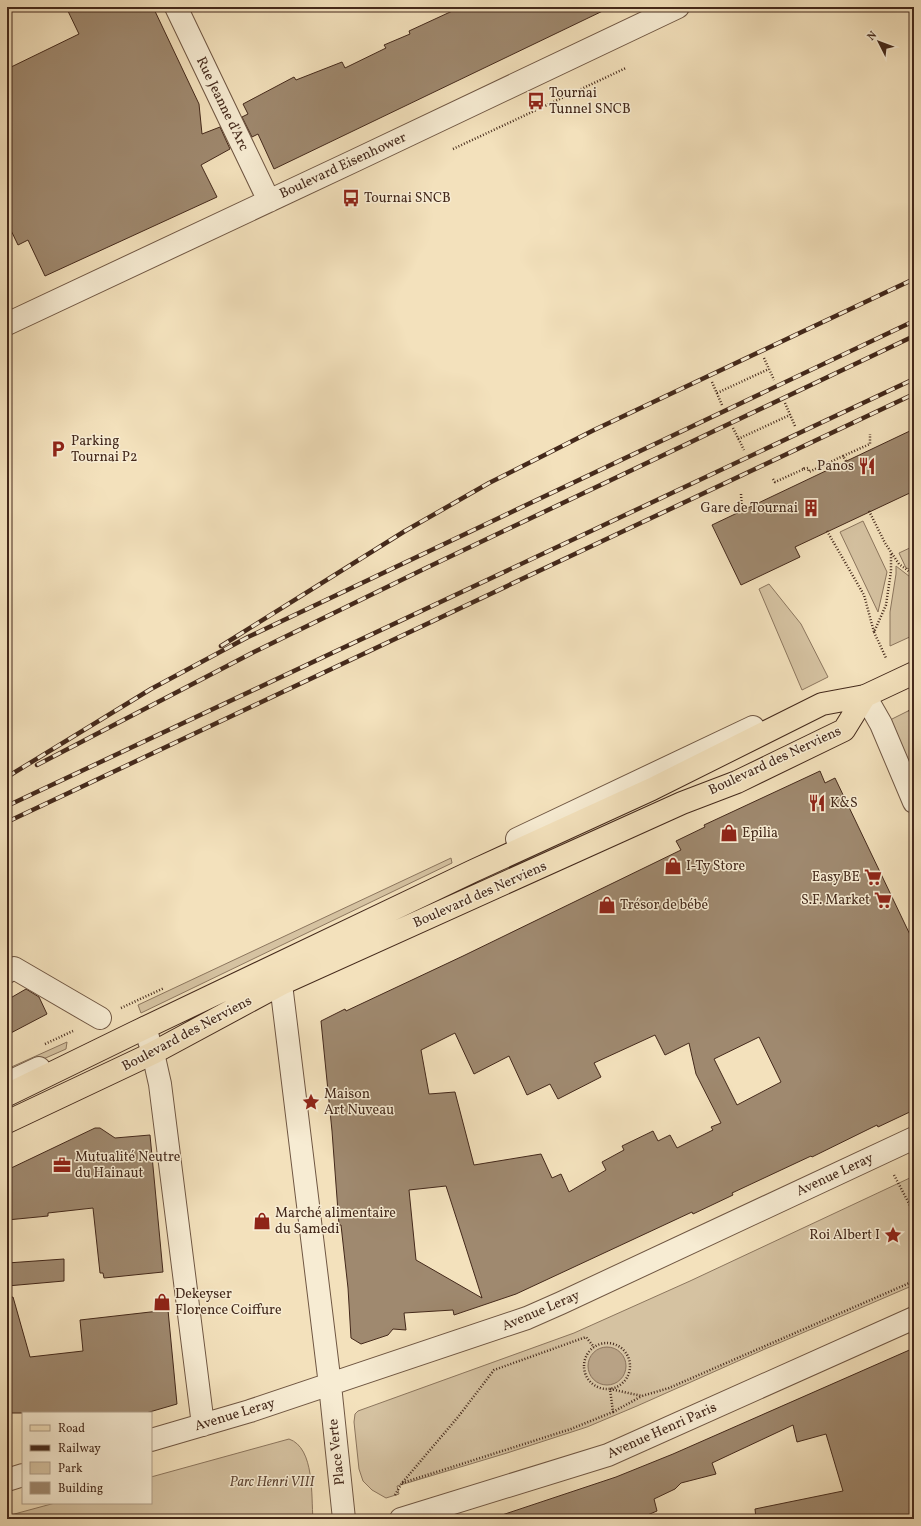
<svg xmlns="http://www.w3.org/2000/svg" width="921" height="1526" viewBox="0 0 921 1526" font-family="Vollkorn,serif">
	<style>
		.green { fill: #d5c2a1; stroke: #8c765e }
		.water { fill: #b8a285; stroke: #8a725b }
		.building { fill: #9f896f; stroke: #44291b; fill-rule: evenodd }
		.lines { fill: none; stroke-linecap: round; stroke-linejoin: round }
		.minor-casing { stroke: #705743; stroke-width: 24 }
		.major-casing { stroke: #44291b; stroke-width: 24 }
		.path { stroke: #44291b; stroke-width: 2.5; stroke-dasharray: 1 2; stroke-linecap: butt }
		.minor { stroke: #f7ecd3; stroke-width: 22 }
		.major { stroke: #f3e1bc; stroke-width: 22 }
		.rail-casing { stroke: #44291b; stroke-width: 4.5 }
		.rail { stroke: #f7ecd3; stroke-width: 3; stroke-dasharray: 9; stroke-linecap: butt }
		.labels { text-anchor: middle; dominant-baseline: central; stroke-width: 3; stroke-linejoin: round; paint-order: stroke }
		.poi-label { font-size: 14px; fill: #44291b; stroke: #f7ecd3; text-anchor: start }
		.street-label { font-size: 14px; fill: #44291b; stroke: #f7ecd3 }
		.park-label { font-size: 14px; font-style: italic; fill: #614836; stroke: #f7ecd3 }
	</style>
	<rect width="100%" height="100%" fill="#f3e1bc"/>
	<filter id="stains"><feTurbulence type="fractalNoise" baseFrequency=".005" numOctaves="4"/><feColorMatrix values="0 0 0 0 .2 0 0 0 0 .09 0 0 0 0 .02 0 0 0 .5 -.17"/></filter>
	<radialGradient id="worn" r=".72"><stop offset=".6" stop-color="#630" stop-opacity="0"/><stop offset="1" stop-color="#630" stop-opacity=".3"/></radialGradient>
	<!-- green -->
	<path class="green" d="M 863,521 L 887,572 L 878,612 L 840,532 Z
		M 914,546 L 914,570 L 906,568 L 899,553 Z
		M 896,566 L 914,580 L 914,635 L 890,646 L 890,612 L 896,574 Z
		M 769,584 L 801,624 L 828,677 L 802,690 L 759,589 Z
		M 914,708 L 914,772 L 890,720 Z
		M 451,858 L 452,863 L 141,1013 L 138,1005 Z
		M 67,1042 L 66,1049 L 7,1075 L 7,1069 Z
		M 914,1176 L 914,1285 L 765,1349 L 637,1406 L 587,1427 L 507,1453 L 397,1486 L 399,1494 L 386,1498 L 372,1490 L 363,1481 L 359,1469 L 354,1422 L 355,1414 L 358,1411 L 574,1333 L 690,1281 Z
		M 289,1439 C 315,1448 311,1496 313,1519 L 7,1519 L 7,1516 L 55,1503 L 151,1503 L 151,1477 Z"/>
	<!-- water -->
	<path class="water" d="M588 1366a19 19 0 1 1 38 0a19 19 0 1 1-38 0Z"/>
	<!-- building -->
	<path class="building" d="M 66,7 L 153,7 L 199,104 L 202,134 L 220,127 L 230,149 L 201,165 L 217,197 L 45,276 L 28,240 L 18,245 L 7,222 L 7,69 L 79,34 Z
		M 461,7 L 611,7 L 274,169 L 258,134 L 252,137 L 242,117 L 248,114 L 243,104 L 294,77 L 296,80 L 342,62 L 345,68 L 386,48 L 384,45 L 410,34 L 409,31 Z
		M 914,429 L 914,491 L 795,547 L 800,557 L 741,585 L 712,525 Z
		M 820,771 L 825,783 L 835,778 L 914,943 L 914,1110 L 878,1127 L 877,1125 L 812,1157 L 811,1156 L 732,1193 L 733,1195 L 693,1214 L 692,1212 L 516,1294 L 454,1315 L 453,1310 L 404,1313 L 406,1330 L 393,1329 L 388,1335 L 361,1344 L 351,1338 L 348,1288 L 341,1225 L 339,1225 L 332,1131 L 321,1021 L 345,1009 L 346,1011 L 463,956 L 681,850 L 676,841 L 705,827 L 704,825 ZM 455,1033 L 474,1074 L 509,1056 L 527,1095 L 550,1084 L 558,1099 L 601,1077 L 594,1063 L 655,1035 L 665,1055 L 689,1043 L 696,1074 L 721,1123 L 711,1127 L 713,1130 L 677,1148 L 670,1135 L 658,1141 L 653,1131 L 622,1146 L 624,1150 L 602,1162 L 606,1170 L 569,1192 L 561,1174 L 552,1178 L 541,1154 L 474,1165 L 455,1092 L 429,1094 L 421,1050 ZM 759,1037 L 781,1082 L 737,1105 L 714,1059 ZM 446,1186 L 466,1248 L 482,1298 L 416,1260 L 409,1190 Z
		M 26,989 L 39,997 L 47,1014 L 7,1035 L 7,1000 Z
		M 95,1128 L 100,1128 L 115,1138 L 150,1135 L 163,1272 L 104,1278 L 103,1273 L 100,1273 L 93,1208 L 48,1213 L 48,1216 L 7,1220 L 7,1170 Z
		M 64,1259 L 64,1281 L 7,1286 L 7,1263 Z
		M 13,1297 L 30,1357 L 83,1351 L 80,1320 L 168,1310 L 177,1404 L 146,1413 L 7,1413 L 7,1298 Z
		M 914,1348 L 914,1519 L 756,1519 L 755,1509 L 843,1491 L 826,1434 L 797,1442 L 793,1425 L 712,1463 L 716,1474 L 681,1483 L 675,1489 L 654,1499 L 657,1511 L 638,1519 L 503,1519 L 502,1515 L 616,1477 L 673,1454 Z"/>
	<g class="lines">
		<!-- minor casing -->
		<g class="minor-casing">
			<path id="minor" d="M 176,7 L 269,201
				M 7,324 L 356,160 L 678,7
				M 865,696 L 881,724 L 914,802
				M 517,839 L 753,727
				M 281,966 L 281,984 L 330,1385 L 344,1519
				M 7,972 L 14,968 L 100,1018
				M 145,1028 L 153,1053 L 160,1084 L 203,1425
				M 7,1083 L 39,1068
				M 151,1440 L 250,1411 L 527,1318 L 561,1303 L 914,1138
				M 7,1480 L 23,1475
				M 401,1519 L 608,1455 L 914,1318"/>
		</g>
		<!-- major casing -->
		<g class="major-casing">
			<path id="major" d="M 7,1095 L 136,1032 L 473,871 L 652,789 L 822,704 L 865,696 L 914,673
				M 7,1122 L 153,1053 L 281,984 L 682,803 L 737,782 L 844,730 L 865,696"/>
		</g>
		<!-- path -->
		<path class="path" d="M 453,149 L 626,68
			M 764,358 L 774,380
			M 712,382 L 722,405
			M 717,393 L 769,369
			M 785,403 L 795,426
			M 733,428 L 744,450
			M 738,439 L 790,415
			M 846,461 L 843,456 L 870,444 L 870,434
			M 804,469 L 808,468 L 809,472 L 843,456
			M 773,479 L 775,482 L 804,469 L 802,466
			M 741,494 L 742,511
			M 869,511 L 885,543 L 899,564 L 914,575
			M 827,531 L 864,595 L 874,632 L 886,605 L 891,571 L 891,553
			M 874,632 L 886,658
			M 909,710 L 914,716
			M 121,1008 L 164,988
			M 45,1044 L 73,1031
			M 894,1175 L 914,1213
			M584 1366a23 23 0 1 1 46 0a23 23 0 1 1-46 0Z
			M 613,1412 L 642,1396
			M 402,1483 L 571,1429 L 613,1412 L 610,1389 L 642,1396 L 669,1388 L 914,1281
			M 395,1495 L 402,1483 L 458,1417 L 494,1370 L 586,1337 L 594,1347"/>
		<!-- minor -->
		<use href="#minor" class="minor"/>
		<!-- major -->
		<use href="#major" class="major"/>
		<!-- rail casing -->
		<g class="rail-casing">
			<path id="rail" d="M 221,646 L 405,531 L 489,483 L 594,430 L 914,279
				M 37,765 L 254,652 L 426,568 L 914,336
				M 7,777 L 151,689 L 248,637 L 914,321
				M 7,806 L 914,379
				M 7,822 L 914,394"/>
		</g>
		<!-- rail -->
		<use href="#rail" class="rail"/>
	</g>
	<!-- icons -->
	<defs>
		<g id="bus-bare" transform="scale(1.38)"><path d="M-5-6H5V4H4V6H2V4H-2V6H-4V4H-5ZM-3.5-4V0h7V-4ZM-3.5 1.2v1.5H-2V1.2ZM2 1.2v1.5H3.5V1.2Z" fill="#8f2418" stroke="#f7ecd3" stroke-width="2.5" paint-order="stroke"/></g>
		<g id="parking-bare" transform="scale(1.38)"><path d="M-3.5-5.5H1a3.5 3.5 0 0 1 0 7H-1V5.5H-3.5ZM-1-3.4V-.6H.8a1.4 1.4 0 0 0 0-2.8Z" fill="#8f2418" stroke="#f7ecd3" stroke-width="2.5" paint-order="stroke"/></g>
		<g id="restaurant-bare" transform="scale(1.38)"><path d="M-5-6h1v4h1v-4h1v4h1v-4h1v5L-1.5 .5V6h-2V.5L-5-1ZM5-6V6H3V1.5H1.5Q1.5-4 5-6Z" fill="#8f2418" stroke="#f7ecd3" stroke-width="2.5" paint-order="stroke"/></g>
		<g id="building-bare" transform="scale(1.38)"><path d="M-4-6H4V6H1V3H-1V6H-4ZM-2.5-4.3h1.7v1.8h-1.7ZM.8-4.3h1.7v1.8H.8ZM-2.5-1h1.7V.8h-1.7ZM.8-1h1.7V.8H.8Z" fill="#8f2418" stroke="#f7ecd3" stroke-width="2.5" paint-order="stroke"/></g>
		<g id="shop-bare" transform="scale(1.38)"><path d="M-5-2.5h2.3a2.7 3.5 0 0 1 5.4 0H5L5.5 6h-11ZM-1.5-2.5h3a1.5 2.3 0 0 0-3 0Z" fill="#8f2418" stroke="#f7ecd3" stroke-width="2.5" paint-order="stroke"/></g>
		<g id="supermarket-bare" transform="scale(1.38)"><path d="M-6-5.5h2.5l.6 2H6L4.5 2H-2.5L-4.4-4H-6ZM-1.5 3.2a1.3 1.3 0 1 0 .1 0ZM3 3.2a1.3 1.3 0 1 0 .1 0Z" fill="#8f2418" stroke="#f7ecd3" stroke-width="2.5" paint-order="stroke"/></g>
		<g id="sight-bare" transform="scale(1.38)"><path d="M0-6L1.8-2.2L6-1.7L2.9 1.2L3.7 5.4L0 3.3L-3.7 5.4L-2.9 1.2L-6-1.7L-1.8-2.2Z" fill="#8f2418" stroke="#f7ecd3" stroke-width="2.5" paint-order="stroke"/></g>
		<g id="office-bare" transform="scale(1.38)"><path d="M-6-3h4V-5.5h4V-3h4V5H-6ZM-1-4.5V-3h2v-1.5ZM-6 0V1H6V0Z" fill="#8f2418" stroke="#f7ecd3" stroke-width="2.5" paint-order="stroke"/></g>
	</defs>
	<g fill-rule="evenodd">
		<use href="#bus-bare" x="536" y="101"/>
		<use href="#bus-bare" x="351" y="198"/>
		<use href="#parking-bare" x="58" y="449"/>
		<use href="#restaurant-bare" x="867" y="466"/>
		<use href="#building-bare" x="811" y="508"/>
		<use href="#restaurant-bare" x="817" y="803"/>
		<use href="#shop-bare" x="729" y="833"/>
		<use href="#shop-bare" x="673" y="866"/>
		<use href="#supermarket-bare" x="873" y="877"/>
		<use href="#supermarket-bare" x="883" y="900"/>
		<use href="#shop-bare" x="607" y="905"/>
		<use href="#sight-bare" x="311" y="1102"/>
		<use href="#office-bare" x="62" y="1165"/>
		<use href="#shop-bare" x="262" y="1221"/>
		<use href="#sight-bare" x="893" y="1235"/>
		<use href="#shop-bare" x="162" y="1302"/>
	</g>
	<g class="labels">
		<!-- poi labels -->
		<g class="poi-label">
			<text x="549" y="93">Tournai<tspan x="549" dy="16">Tunnel SNCB</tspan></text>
			<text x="364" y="198">Tournai SNCB</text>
			<text x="71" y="441">Parking<tspan x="71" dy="16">Tournai P2</tspan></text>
			<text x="854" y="466" text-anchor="end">Panos</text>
			<text x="798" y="508" text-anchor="end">Gare de Tournai</text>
			<text x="830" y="803">K&amp;S</text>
			<text x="742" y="833">Epilia</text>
			<text x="686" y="866">I-Ty Store</text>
			<text x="860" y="877" text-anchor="end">Easy BE</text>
			<text x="870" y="900" text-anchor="end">S.F. Market</text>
			<text x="620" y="905">Trésor de bébé</text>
			<text x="324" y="1094">Maison<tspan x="324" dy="16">Art Nuveau</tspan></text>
			<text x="75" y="1157">Mutualité Neutre<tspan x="75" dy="16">du Hainaut</tspan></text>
			<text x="275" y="1213">Marché alimentaire<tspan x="275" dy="16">du Samedi</tspan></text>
			<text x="880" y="1235" text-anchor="end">Roi Albert I</text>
			<text x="175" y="1294">Dekeyser<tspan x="175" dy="16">Florence Coiffure</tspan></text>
		</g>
		<!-- street labels -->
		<g class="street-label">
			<text transform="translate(222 104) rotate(64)">Rue Jeanne d'Arc</text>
			<text transform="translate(343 166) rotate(-25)">Boulevard Eisenhower</text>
			<text transform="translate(775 761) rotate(-25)">Boulevard des Nerviens</text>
			<text transform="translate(480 895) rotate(-24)">Boulevard des Nerviens</text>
			<text transform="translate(187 1034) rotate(-28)">Boulevard des Nerviens</text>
			<text transform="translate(835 1175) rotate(-25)">Avenue Leray</text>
			<text transform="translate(541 1311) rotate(-23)">Avenue Leray</text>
			<text transform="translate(235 1415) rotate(-17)">Avenue Leray</text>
			<text transform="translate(662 1431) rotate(-24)">Avenue Henri Paris</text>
			<text transform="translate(337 1452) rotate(-96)">Place Verte</text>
		</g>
		<!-- park labels -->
		<g class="park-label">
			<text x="272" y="1482">Parc Henri VIII</text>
		</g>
	</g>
	<!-- margin -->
	<rect width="921" height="1526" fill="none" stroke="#f3e1bc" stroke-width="24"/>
	<rect x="8" y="8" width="905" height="1510" fill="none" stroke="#44291b" stroke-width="2"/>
	<rect x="12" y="12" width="897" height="1502" fill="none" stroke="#44291b"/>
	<!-- legend -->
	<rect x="22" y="1412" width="130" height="92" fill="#f7ecd3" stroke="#af9e89"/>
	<rect x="30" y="1425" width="20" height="6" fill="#f3e1bc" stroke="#af9e89"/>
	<text x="58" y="1432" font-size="12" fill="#44291b">Road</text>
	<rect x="30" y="1445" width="20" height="6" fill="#44291b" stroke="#af9e89"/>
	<text x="58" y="1452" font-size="12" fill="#44291b">Railway</text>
	<rect x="30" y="1462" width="20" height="12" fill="#d5c2a1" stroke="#af9e89"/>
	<text x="58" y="1472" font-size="12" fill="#44291b">Park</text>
	<rect x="30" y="1482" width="20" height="12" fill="#9f896f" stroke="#af9e89"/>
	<text x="58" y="1492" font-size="12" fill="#44291b">Building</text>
	<!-- north arrow -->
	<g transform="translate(879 42) rotate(312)" stroke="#f7ecd3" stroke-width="3" paint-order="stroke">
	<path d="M0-3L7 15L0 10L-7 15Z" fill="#44291b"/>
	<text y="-6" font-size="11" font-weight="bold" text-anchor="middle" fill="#44291b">N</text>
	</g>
	<rect width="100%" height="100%" filter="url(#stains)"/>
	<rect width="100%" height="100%" fill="url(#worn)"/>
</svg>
